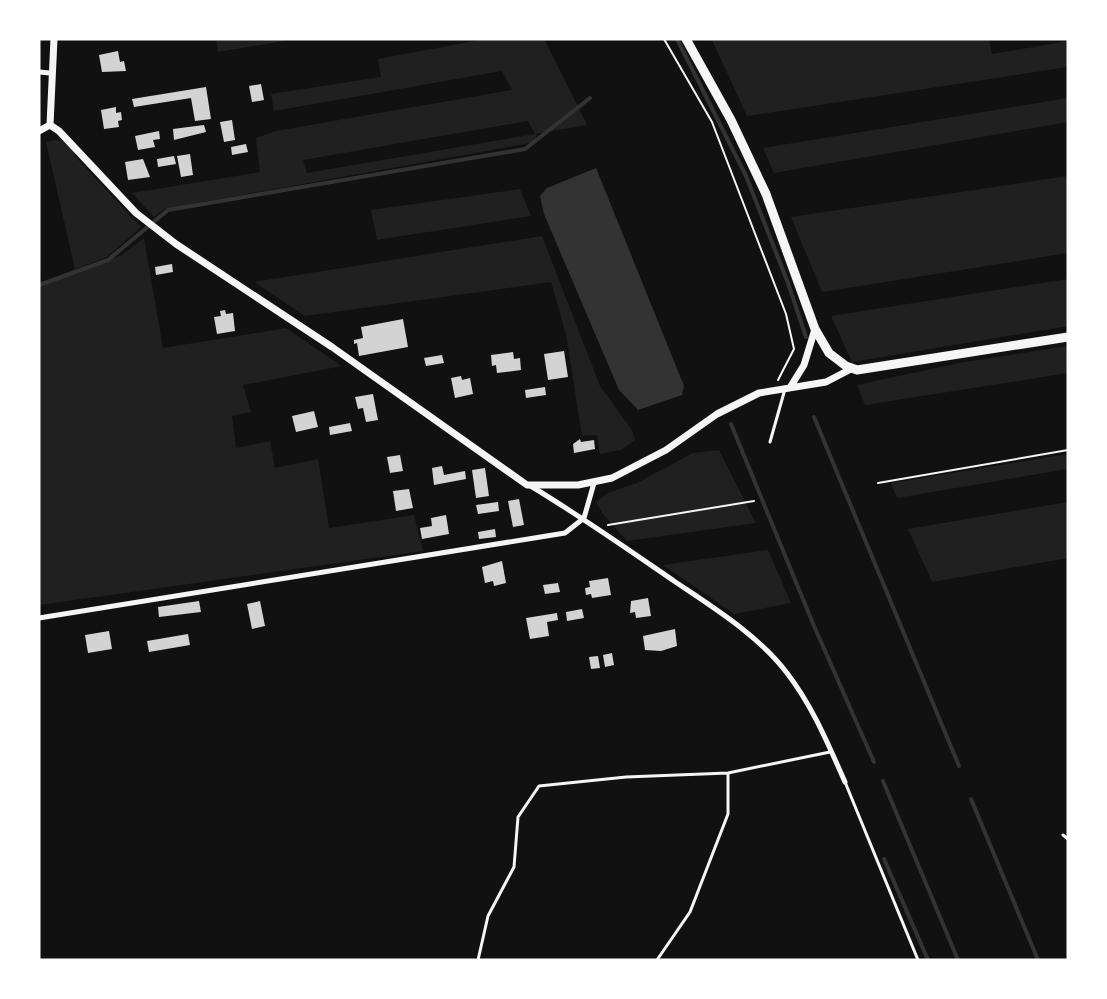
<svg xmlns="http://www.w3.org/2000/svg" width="1107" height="999" viewBox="0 0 1107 999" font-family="'Source Serif 4',serif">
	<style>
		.green { fill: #202020; fill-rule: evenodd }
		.water { fill: #333 }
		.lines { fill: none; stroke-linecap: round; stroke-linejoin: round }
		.stream { stroke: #333; stroke-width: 4 }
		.building { fill: #d3d3d3 }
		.path { stroke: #f5f5f5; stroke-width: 2 }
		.service { stroke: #f5f5f5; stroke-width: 3 }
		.minor { stroke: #f5f5f5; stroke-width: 5 }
		.tertiary { stroke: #f5f5f5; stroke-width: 7 }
		.trunk { stroke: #f5f5f5; stroke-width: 9 }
	</style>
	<rect width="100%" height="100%" fill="#111"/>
	<!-- green -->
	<path class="green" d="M 216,39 L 296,39 L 218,52 Z
		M 485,39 L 544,39 L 587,125 L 536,134 L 537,140 L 525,144 L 164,209 L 154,217 L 132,193 L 260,172 L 256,138 L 276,131 L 512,90 L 502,71 L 274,111 L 271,94 L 381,77 L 378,59 ZM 528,121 L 535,134 L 307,173 L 303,160 Z
		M 721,39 L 989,39 L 992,54 L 1068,41 L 1068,67 L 747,116 L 712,40 Z
		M 1068,98 L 1068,122 L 774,173 L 763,148 Z
		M 56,140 L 63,141 L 74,150 L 75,156 L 141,227 L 107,257 L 75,269 L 46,142 Z
		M 1068,176 L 1068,253 L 822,292 L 791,217 Z
		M 520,189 L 531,216 L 377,240 L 371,210 Z
		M 542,236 L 600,386 L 632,430 L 635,440 L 621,450 L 600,454 L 597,435 L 582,436 L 566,334 L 551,282 L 305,316 L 254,282 Z
		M 144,238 L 163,348 L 286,328 L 342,366 L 243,385 L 251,412 L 232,416 L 236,448 L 270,441 L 275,468 L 318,459 L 329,528 L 414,515 L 423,551 L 39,605 L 39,287 L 122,255 Z
		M 1068,279 L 1068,326 L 852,362 L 831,316 Z
		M 1068,346 L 1068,373 L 865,405 L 857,385 L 959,363 Z
		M 719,450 L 756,523 L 627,541 L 602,513 L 596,502 L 608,493 L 637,483 L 693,453 Z
		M 1068,454 L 1068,469 L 897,498 L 891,483 Z
		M 1068,502 L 1068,558 L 932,582 L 908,529 Z
		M 768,550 L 791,603 L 734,614 L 663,565 Z"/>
	<!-- water -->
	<path class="water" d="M 596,168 L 684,386 L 682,395 L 638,410 L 619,390 L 544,214 L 540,196 L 547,188 Z"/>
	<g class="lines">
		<!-- stream -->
		<path class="stream" d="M 677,39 L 746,176 L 788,283 L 806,337
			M 39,285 L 108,260 L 168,210 L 525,149 L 590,98
			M 814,417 L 959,766
			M 731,424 L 814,626 L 874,762
			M 883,781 L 958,960
			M 971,799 L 1038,960
			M 884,859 L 928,960"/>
	</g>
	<!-- building -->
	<path class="building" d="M 118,51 L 120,62 L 124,61 L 126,71 L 102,72 L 99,55 Z
		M 261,84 L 264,100 L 252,102 L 249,86 Z
		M 206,87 L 211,119 L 195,121 L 191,98 L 134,107 L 132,99 Z
		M 116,107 L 116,113 L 121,112 L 122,120 L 118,121 L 119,127 L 104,129 L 101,110 Z
		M 232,120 L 235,140 L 224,142 L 220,122 Z
		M 204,125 L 206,132 L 174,140 L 173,129 Z
		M 159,131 L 160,139 L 153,140 L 155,147 L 138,150 L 135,136 Z
		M 246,144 L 248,152 L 232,155 L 231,147 Z
		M 190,154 L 193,175 L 181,177 L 177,156 Z
		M 174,156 L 176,164 L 158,167 L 157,159 Z
		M 143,159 L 150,177 L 128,180 L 125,162 Z
		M 172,264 L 173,272 L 156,275 L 155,267 Z
		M 225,310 L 226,314 L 233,313 L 235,331 L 217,334 L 214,317 L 221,316 L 220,311 Z
		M 403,319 L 408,347 L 359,356 L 357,343 L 354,344 L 354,340 L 363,338 L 361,327 Z
		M 564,351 L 568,377 L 548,380 L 544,354 Z
		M 513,352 L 514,359 L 520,358 L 521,370 L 497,373 L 496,365 L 492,366 L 491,355 Z
		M 442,355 L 444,363 L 426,366 L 424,358 Z
		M 461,376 L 462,380 L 470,378 L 473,394 L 455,398 L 451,378 Z
		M 545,387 L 546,395 L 526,398 L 525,390 Z
		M 373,394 L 378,420 L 366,422 L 363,408 L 358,409 L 355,397 Z
		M 314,411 L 318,427 L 296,432 L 292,416 Z
		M 350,423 L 352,431 L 330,435 L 329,427 Z
		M 580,439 L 581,442 L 594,440 L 595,449 L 574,453 L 573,444 Z
		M 400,455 L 403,471 L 390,473 L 387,457 Z
		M 442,466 L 444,475 L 465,471 L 466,479 L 434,485 L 432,468 Z
		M 485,468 L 489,496 L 476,498 L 472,470 Z
		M 409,489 L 413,508 L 396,511 L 393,491 Z
		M 519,499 L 524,525 L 513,527 L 508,501 Z
		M 498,502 L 499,511 L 478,514 L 476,505 Z
		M 446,515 L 449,534 L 422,539 L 420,528 L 432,526 L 431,518 Z
		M 495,529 L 496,537 L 479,539 L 478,532 Z
		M 502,561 L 506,583 L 494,586 L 493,581 L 485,583 L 482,567 Z
		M 608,578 L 611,595 L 592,598 L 591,594 L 586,595 L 585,588 L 590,587 L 589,581 Z
		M 558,583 L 560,592 L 545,594 L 543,585 Z
		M 648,598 L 651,616 L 636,618 L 635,612 L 630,613 L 631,601 Z
		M 199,601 L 201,612 L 159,617 L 158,607 Z
		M 260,601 L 265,626 L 252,629 L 247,604 Z
		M 582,609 L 584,618 L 567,621 L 566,612 Z
		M 557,613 L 558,620 L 547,622 L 549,636 L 530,639 L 526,618 Z
		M 675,629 L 677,646 L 661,651 L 645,650 L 643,636 Z
		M 109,631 L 112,649 L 88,653 L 85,635 Z
		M 188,634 L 190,645 L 149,652 L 147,641 Z
		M 612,653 L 614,665 L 605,667 L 603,655 Z
		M 598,656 L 600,668 L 591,669 L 589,657 Z"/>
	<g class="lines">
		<!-- path -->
		<path class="path" d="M 664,39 L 712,122 L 786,314 L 794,349 L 778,380
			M 878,483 L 1068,450
			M 608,525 L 754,501"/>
		<!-- service -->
		<path class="service" d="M 770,442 L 785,389
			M 845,782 L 918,960
			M 1063,835 L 1068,839
			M 478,960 L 488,916 L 514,867 L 518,817 L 539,786 L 626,777 L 728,773 L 830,752
			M 657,960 L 690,912 L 728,814 L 728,773"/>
		<!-- minor -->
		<path class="minor" d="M 39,72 L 50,73
			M 529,485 C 579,515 626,548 674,581 C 714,608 758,635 787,673 C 813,707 828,744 845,782
			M 39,618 L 565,533 L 584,518 L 594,483"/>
		<!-- tertiary -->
		<path class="tertiary" d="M 50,125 L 59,131 L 136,213 L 176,244 L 332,347 L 527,485 L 578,485 L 612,478 L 666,450 L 717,414 L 759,393 L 826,382 L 851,369
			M 39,131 L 50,125 L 54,39
			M 791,386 L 804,365 L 815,329"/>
		<!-- trunk -->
		<path class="trunk" d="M 686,39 L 731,120 L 766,194 L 815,329 L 829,353 L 846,366 L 857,370 L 1068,337"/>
	</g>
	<!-- border -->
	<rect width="1107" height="999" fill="none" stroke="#ffffff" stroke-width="81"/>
</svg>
